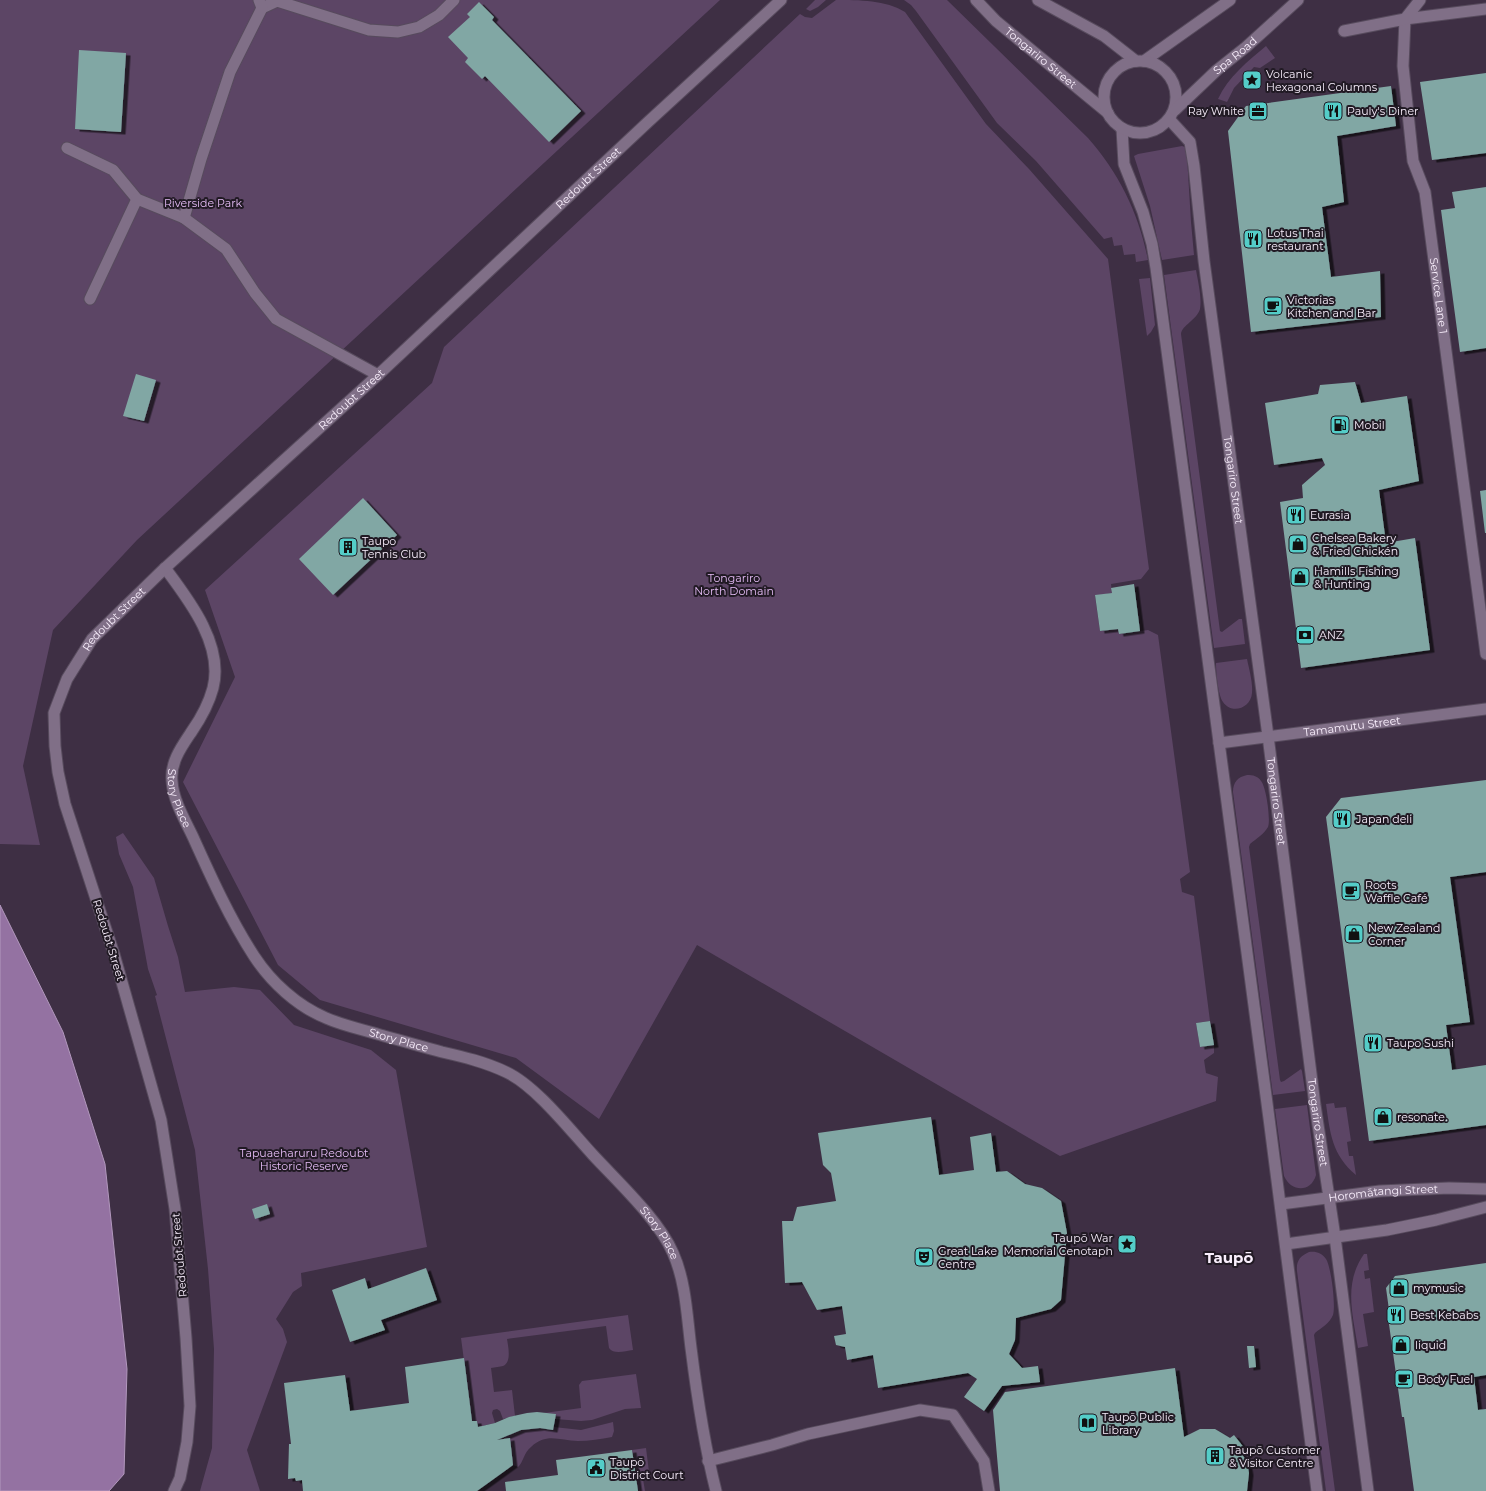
<svg xmlns="http://www.w3.org/2000/svg" width="1486" height="1491" viewBox="0 0 1486 1491" font-family="Montserrat,sans-serif">
	<style>
		.green { fill: #5c4565 }
		.water { fill: #9472a2; stroke: #b298bd }
		.building { fill: #81a7a4; filter: url(#shadow) }
		.lines { fill: none; stroke-linecap: round; stroke-linejoin: round }
		.service-casing { stroke: #574b5d; stroke-width: 13 }
		.minor-casing { stroke: #574b5d; stroke-width: 13 }
		.tertiary-casing { stroke: #574b5d; stroke-width: 13 }
		.secondary-casing { stroke: #574b5d; stroke-width: 13 }
		.service { stroke: #806f87; stroke-width: 11 }
		.minor { stroke: #806f87; stroke-width: 11 }
		.tertiary { stroke: #806f87; stroke-width: 11 }
		.secondary { stroke: #806f87; stroke-width: 11 }
		.labels { text-anchor: middle; dominant-baseline: central; stroke-width: 4; stroke-linejoin: round; paint-order: stroke }
		.street-label { font-size: 11px; fill: #f9effd; stroke: #211a24 }
		.poi-label { font-size: 11px; fill: #f9effd; stroke: #211a24; text-anchor: start }
		.park-label { font-size: 11px; fill: #e6bdf7; stroke: #211a24 }
		.district-label { font-size: 15px; font-weight: bold; fill: #f9effd; stroke: #211a24 }
	</style>
	<defs>
		<filter id="shadow"><feDropShadow dx="4.5" dy="2.5" stdDeviation="0" flood-color="#0009"/></filter>
	</defs>
	<rect width="100%" height="100%" fill="#3e2f44"/>
	<!-- green -->
	<path class="green" d="M 0,0 L 720,0 L 137,540 L 53,630 L 23,766 L 40,845 L 0,844 Z
		M 815,0 L 826,0 L 818,7 L 810,11 L 806,9 Z
		M 836,0 C 859,0 886,0 905,12 L 986,124 L 1029,169 L 1108,259 L 1149,569 L 1141,579 L 1111,584 L 1112,593 L 1095,596 L 1100,631 L 1118,629 L 1119,634 L 1148,630 L 1158,635 L 1190,872 L 1180,879 L 1182,892 L 1194,896 L 1210,1021 L 1196,1023 L 1200,1047 L 1214,1045 L 1214,1053 L 1204,1060 L 1206,1073 L 1218,1077 L 1216,1101 L 1060,1156 L 697,945 L 599,1119 L 516,1058 L 320,1000 L 278,965 L 183,782 L 235,677 L 205,590 L 432,383 L 444,347 L 800,14 L 805,17 L 812,18 Z
		M 904,0 L 947,0 L 1088,138 C 1119,173 1139,214 1148,260 L 1136,262 L 1135,254 L 1124,255 L 1122,245 L 1114,246 L 1112,237 L 1104,239 L 1036,161 L 997,123 L 916,11 L 911,5 Z
		M 1266,46 L 1275,58 L 1260,68 L 1254,67 L 1234,88 L 1227,102 L 1218,99 C 1228,77 1248,61 1266,46 Z
		M 1182,146 L 1185,147 L 1187,156 L 1191,222 L 1194,255 L 1162,260 L 1150,206 L 1134,156 L 1138,154 Z
		M 1196,270 C 1198,282 1202,297 1200,309 C 1197,320 1182,325 1181,334 L 1220,631 L 1222,632 L 1239,619 L 1242,619 L 1245,644 L 1214,648 L 1164,275 Z
		M 1150,278 L 1155,325 L 1151,332 L 1147,336 L 1139,279 Z
		M 1247,659 C 1249,669 1253,682 1252,693 C 1251,708 1232,715 1223,702 C 1218,695 1216,672 1216,663 Z
		M 1247,775 C 1253,775 1258,776 1261,781 C 1266,786 1271,820 1268,827 C 1264,834 1256,839 1250,844 L 1249,847 L 1280,1080 L 1281,1082 L 1284,1081 L 1301,1069 L 1302,1071 L 1305,1091 L 1273,1095 L 1233,792 C 1233,782 1238,777 1247,775 Z
		M 123,833 L 154,878 L 168,926 L 178,957 L 185,992 L 234,987 L 260,990 L 294,1025 L 371,1050 L 396,1070 L 427,1247 L 301,1273 L 302,1286 L 293,1292 L 276,1319 L 283,1329 L 287,1342 L 247,1450 L 260,1491 L 200,1491 L 212,1448 L 214,1349 L 208,1269 L 195,1150 L 155,996 L 157,995 L 148,969 L 133,887 L 119,854 L 116,837 Z
		M 1334,1103 L 1335,1108 L 1346,1107 L 1351,1141 L 1347,1142 L 1349,1156 L 1353,1156 L 1356,1175 C 1332,1155 1330,1133 1326,1104 Z
		M 1307,1105 L 1316,1175 C 1311,1193 1291,1192 1284,1176 L 1275,1109 Z
		M 1309,1252 C 1316,1251 1322,1253 1326,1259 C 1331,1266 1336,1306 1333,1315 C 1330,1323 1321,1328 1315,1333 L 1314,1335 L 1335,1491 L 1326,1491 L 1297,1271 C 1296,1261 1300,1256 1309,1252 Z
		M 1364,1254 L 1367,1254 L 1369,1270 L 1364,1271 L 1365,1279 L 1370,1278 L 1374,1312 L 1363,1314 L 1368,1346 L 1358,1348 C 1353,1315 1343,1284 1364,1254 Z
		M 628,1315 L 633,1350 C 625,1351 614,1355 609,1348 L 606,1326 L 507,1339 C 508,1346 512,1362 503,1366 C 500,1367 495,1367 491,1368 L 494,1392 L 512,1390 L 515,1416 L 503,1419 L 500,1411 L 497,1409 L 493,1410 L 492,1413 L 495,1423 L 478,1427 L 477,1421 L 472,1421 L 461,1338 Z
		M 636,1374 L 641,1408 L 625,1409 L 592,1420 L 581,1421 L 555,1419 L 556,1414 L 544,1413 L 581,1408 L 579,1385 L 582,1381 Z
		M 613,1422 L 614,1431 L 612,1437 C 601,1439 589,1441 578,1441 C 560,1441 547,1432 531,1447 C 524,1452 523,1463 518,1467 L 513,1465 L 509,1438 L 497,1440 L 521,1430 L 540,1428 L 553,1430 L 554,1427 L 581,1430 Z
		M 646,1448 L 649,1472 L 642,1473 L 645,1491 L 638,1491 L 632,1450 Z"/>
	<!-- water -->
	<path class="water" d="M 0,905 L 63,1032 L 105,1164 L 127,1369 L 124,1474 L 109,1491 L 0,1491 Z"/>
	<!-- building -->
	<path class="building" d="M 479,2 L 494,17 L 492,20 L 581,111 L 549,142 L 485,76 L 482,79 L 465,62 L 468,58 L 448,37 L 470,17 L 467,14 Z
		M 79,50 L 126,53 L 121,132 L 75,129 Z
		M 1486,73 L 1486,153 L 1432,160 L 1420,82 Z
		M 1391,86 L 1396,126 L 1337,136 L 1344,202 L 1322,207 L 1331,277 L 1380,271 L 1381,317 L 1251,332 L 1228,131 L 1246,106 Z
		M 1486,187 L 1486,348 L 1460,352 L 1441,210 L 1455,208 L 1452,192 Z
		M 136,374 L 156,380 L 144,421 L 123,416 Z
		M 1355,382 L 1361,403 L 1407,396 L 1419,481 L 1379,490 L 1386,543 L 1415,538 L 1430,650 L 1301,668 L 1280,502 L 1303,498 L 1302,485 L 1325,465 L 1322,458 L 1274,465 L 1265,403 L 1318,394 L 1320,385 Z
		M 1486,490 L 1486,533 L 1485,533 L 1480,491 Z
		M 363,498 L 397,535 L 333,595 L 299,559 Z
		M 1134,584 L 1140,631 L 1119,634 L 1118,629 L 1100,631 L 1095,595 L 1112,593 L 1111,588 Z
		M 1486,780 L 1486,872 L 1450,877 L 1470,1022 L 1446,1025 L 1452,1070 L 1486,1065 L 1486,1125 L 1369,1141 L 1326,817 L 1341,798 Z
		M 1210,1021 L 1214,1045 L 1200,1047 L 1196,1023 Z
		M 931,1117 L 939,1175 L 974,1170 L 970,1137 L 991,1133 L 996,1172 L 1007,1171 L 1025,1184 L 1042,1188 L 1061,1201 L 1067,1233 L 1061,1300 L 1051,1309 L 1016,1318 L 1015,1340 L 1009,1354 L 1022,1368 L 1038,1366 L 1040,1382 L 1002,1386 L 984,1411 L 964,1397 L 977,1379 L 968,1373 L 878,1388 L 873,1355 L 847,1360 L 845,1347 L 836,1345 L 834,1336 L 846,1334 L 842,1306 L 817,1310 L 802,1282 L 785,1283 L 782,1221 L 793,1221 L 797,1207 L 836,1201 L 831,1173 L 823,1165 L 818,1133 Z
		M 267,1204 L 270,1214 L 255,1219 L 252,1209 Z
		M 1486,1263 L 1486,1375 L 1474,1377 L 1478,1410 L 1486,1409 L 1486,1491 L 1414,1491 L 1404,1417 L 1402,1417 L 1387,1310 L 1389,1310 L 1386,1288 L 1395,1276 Z
		M 426,1268 L 437,1300 L 381,1320 L 385,1330 L 350,1342 L 332,1290 L 365,1278 L 368,1289 Z
		M 1247,1346 L 1254,1346 L 1256,1367 L 1249,1368 Z
		M 464,1358 L 472,1421 L 477,1421 L 478,1427 L 495,1423 L 509,1417 L 527,1413 L 537,1412 L 556,1414 L 553,1430 L 540,1428 L 521,1430 L 497,1440 L 510,1438 L 513,1465 L 477,1491 L 303,1491 L 302,1480 L 296,1481 L 295,1478 L 288,1479 L 289,1444 L 291,1444 L 284,1383 L 345,1375 L 350,1411 L 409,1403 L 405,1367 Z
		M 1175,1368 L 1184,1437 L 1200,1429 L 1215,1429 L 1230,1438 L 1234,1435 L 1245,1449 L 1240,1452 L 1247,1461 L 1249,1473 L 1247,1491 L 1000,1491 L 993,1410 L 1005,1392 Z
		M 632,1450 L 638,1491 L 506,1491 L 505,1482 L 558,1475 L 556,1460 Z"/>
	<g class="lines">
		<!-- service casing -->
		<g class="service-casing">
			<g id="service">
				<path d="M 262,8 L 277,1 L 369,30 L 398,32 L 419,27 L 439,15 L 454,0"/>
				<path id="s1" d="M 1486,9 L 1405,19 L 1403,66 L 1413,161 L 1425,192 L 1486,654"/>
				<path d="M 1344,31 L 1405,19 L 1420,0"/>
				<path d="M 67,148 L 113,170 L 137,199 L 184,218 L 226,249 L 255,293 L 276,319 L 378,375"/>
				<path d="M 184,218 L 201,159 L 230,72 L 262,8 L 259,0"/>
				<path d="M 90,299 L 137,199"/>
				<path d="M 708,1461 L 772,1445 L 808,1434 L 920,1410 L 953,1415 L 984,1461 L 989,1491"/>
			</g>
		</g>
		<!-- minor casing -->
		<g class="minor-casing">
			<g id="minor">
				<path id="s2" d="M 165,568 C 189,600 224,645 213,688 C 209,703 201,718 192,731 C 182,746 170,762 172,781 C 173,800 185,820 193,837 C 211,877 230,919 254,956 C 271,982 297,1006 326,1018 C 344,1026 365,1030 384,1036 C 403,1041 423,1047 442,1052 C 464,1057 485,1062 506,1072 C 536,1086 570,1130 593,1155 C 618,1182 659,1220 673,1253 C 686,1282 687,1317 691,1348 C 697,1396 704,1444 716,1491"/>
				<path id="s3" d="M 1281,1204 L 1380,1191 L 1449,1188 L 1486,1189"/>
				<path d="M 1286,1244 L 1387,1230 L 1436,1220 L 1486,1207"/>
				<path id="s4" d="M 174,1491 L 180,1478 L 187,1442 L 190,1406 L 186,1338 L 175,1209 L 161,1120 L 114,954 L 65,804 L 58,772 L 55,746 L 54,713 L 67,679 L 92,639 L 165,568 L 378,375 L 648,122 L 781,0"/>
			</g>
		</g>
		<!-- tertiary casing -->
		<g class="tertiary-casing">
			<g id="tertiary">
				<path id="s5" d="M 1169,119 L 1190,142 L 1194,166 L 1204,261 L 1268,736 L 1315,1105 L 1335,1237 L 1368,1491"/>
				<path d="M 1121,128 L 1122,129 L 1124,164 L 1143,212 L 1152,244 L 1156,268 C 1209,676 1266,1083 1317,1491"/>
				<path id="s6" d="M 1219,743 L 1486,709"/>
			</g>
		</g>
		<!-- secondary casing -->
		<g class="secondary-casing">
			<g id="secondary">
				<path id="s7" d="M 976,0 L 996,21 L 1108,113"/>
				<path d="M 1038,0 L 1104,36 L 1136,61"/>
				<path d="M 1144,61 L 1230,0"/>
				<circle cx="1140" cy="97" r="36"/>
				<path id="s8" d="M 1175,110 L 1217,70 L 1246,47 L 1298,0"/>
			</g>
		</g>
		<!-- service -->
		<use href="#service" class="service"/>
		<!-- minor -->
		<use href="#minor" class="minor"/>
		<!-- tertiary -->
		<use href="#tertiary" class="tertiary"/>
		<!-- secondary -->
		<use href="#secondary" class="secondary"/>
	</g>
	<!-- icons -->
	<defs>
		<g id="sight-square" transform="scale(1)"><rect x="-9" y="-9" width="18" height="18" rx="4" fill="#54cdc8" stroke="#211a24"/><path d="M0-6L1.8-2.2L6-1.7L2.9 1.2L3.7 5.4L0 3.3L-3.7 5.4L-2.9 1.2L-6-1.7L-1.8-2.2Z" fill="#111"/></g>
		<g id="office-square" transform="scale(1)"><rect x="-9" y="-9" width="18" height="18" rx="4" fill="#54cdc8" stroke="#211a24"/><path d="M-6-3h4V-5.5h4V-3h4V5H-6ZM-1-4.5V-3h2v-1.5ZM-6 0V1H6V0Z" fill="#111"/></g>
		<g id="restaurant-square" transform="scale(1)"><rect x="-9" y="-9" width="18" height="18" rx="4" fill="#54cdc8" stroke="#211a24"/><path d="M-5-6h1v4h1v-4h1v4h1v-4h1v5L-1.5 .5V6h-2V.5L-5-1ZM5-6V6H3V1.5H1.5Q1.5-4 5-6Z" fill="#111"/></g>
		<g id="cafe-square" transform="scale(1)"><rect x="-9" y="-9" width="18" height="18" rx="4" fill="#54cdc8" stroke="#211a24"/><path d="M-5.5-4.5H6V0H3Q3 3.5 0 3.5H-2.5Q-5.5 3.5-5.5 0ZM3-3.2v2h1.7v-2ZM-6 4.5H4V6H-6Z" fill="#111"/></g>
		<g id="fuel-square" transform="scale(1)"><rect x="-9" y="-9" width="18" height="18" rx="4" fill="#54cdc8" stroke="#211a24"/><path d="M-5.5-6h7V0h2V4h1.3V-2.5L3-4.5l.8-.8L6-3V5H2.5V1h-1V6h-7ZM-4.2-4.7v3.2H.2V-4.7Z" fill="#111"/></g>
		<g id="shop-square" transform="scale(1)"><rect x="-9" y="-9" width="18" height="18" rx="4" fill="#54cdc8" stroke="#211a24"/><path d="M-5-2.5h2.3a2.7 3.5 0 0 1 5.4 0H5L5.5 6h-11ZM-1.5-2.5h3a1.5 2.3 0 0 0-3 0Z" fill="#111"/></g>
		<g id="building-square" transform="scale(1)"><rect x="-9" y="-9" width="18" height="18" rx="4" fill="#54cdc8" stroke="#211a24"/><path d="M-4-6H4V6H1V3H-1V6H-4ZM-2.5-4.3h1.7v1.8h-1.7ZM.8-4.3h1.7v1.8H.8ZM-2.5-1h1.7V.8h-1.7ZM.8-1h1.7V.8H.8Z" fill="#111"/></g>
		<g id="bank-square" transform="scale(1)"><rect x="-9" y="-9" width="18" height="18" rx="4" fill="#54cdc8" stroke="#211a24"/><path d="M-6-4H6V4H-6ZM0-2.3a2.3 2.3 0 1 0 0 4.6a2.3 2.3 0 1 0 0-4.6Z" fill="#111"/></g>
		<g id="theatre-square" transform="scale(1)"><rect x="-9" y="-9" width="18" height="18" rx="4" fill="#54cdc8" stroke="#211a24"/><path d="M-5-5.5Q0-4 5-5.5V0Q5 5 0 6Q-5 5-5 0ZM-3.3-2.5H-1v1.5H-3.3ZM1-2.5H3.3v1.5H1ZM-2.8 1Q0 5.5 2.8 1Z" fill="#111"/></g>
		<g id="library-square" transform="scale(1)"><rect x="-9" y="-9" width="18" height="18" rx="4" fill="#54cdc8" stroke="#211a24"/><path d="M-6-4Q-3-5.5-.7-3.5V5Q-3 3-6 4ZM6-4Q3-5.5 .7-3.5V5Q3 3 6 4Z" fill="#111"/></g>
		<g id="civic-square" transform="scale(1)"><rect x="-9" y="-9" width="18" height="18" rx="4" fill="#54cdc8" stroke="#211a24"/><path d="M-.6-6.5H3V-4.5H.6V-3L4-1V1h2V6H-6V1h2V-1L-.6-3ZM-1.2 2.5V6h2.4V2.5Z" fill="#111"/></g>
	</defs>
	<g fill-rule="evenodd">
		<use href="#sight-square" x="1252" y="80"/>
		<use href="#office-square" x="1258" y="111"/>
		<use href="#restaurant-square" x="1333" y="111"/>
		<use href="#restaurant-square" x="1253" y="239"/>
		<use href="#cafe-square" x="1273" y="306"/>
		<use href="#fuel-square" x="1340" y="425"/>
		<use href="#restaurant-square" x="1296" y="515"/>
		<use href="#shop-square" x="1298" y="544"/>
		<use href="#building-square" x="348" y="547"/>
		<use href="#shop-square" x="1300" y="577"/>
		<use href="#bank-square" x="1305" y="635"/>
		<use href="#restaurant-square" x="1342" y="819"/>
		<use href="#cafe-square" x="1351" y="891"/>
		<use href="#shop-square" x="1354" y="934"/>
		<use href="#restaurant-square" x="1373" y="1043"/>
		<use href="#shop-square" x="1383" y="1117"/>
		<use href="#sight-square" x="1127" y="1244"/>
		<use href="#theatre-square" x="924" y="1257"/>
		<use href="#shop-square" x="1399" y="1288"/>
		<use href="#restaurant-square" x="1396" y="1315"/>
		<use href="#shop-square" x="1401" y="1345"/>
		<use href="#cafe-square" x="1404" y="1379"/>
		<use href="#library-square" x="1088" y="1423"/>
		<use href="#building-square" x="1215" y="1456"/>
		<use href="#civic-square" x="596" y="1468"/>
	</g>
	<g class="labels">
		<!-- street labels -->
		<g class="street-label">
			<text stroke="none"><textPath href="#s8" startOffset="81">Spa Road</textPath></text>
			<text stroke="none"><textPath href="#s7" startOffset="87">Tongariro Street</textPath></text>
			<text stroke="none"><textPath href="#s4" startOffset="1558">Redoubt Street</textPath></text>
			<text stroke="none"><textPath href="#s1" startOffset="362">Service Lane 1</textPath></text>
			<text stroke="none"><textPath href="#s4" startOffset="1234">Redoubt Street</textPath></text>
			<text stroke="none"><textPath href="#s5" startOffset="372">Tongariro Street</textPath></text>
			<text stroke="none"><textPath href="#s4" startOffset="910">Redoubt Street</textPath></text>
			<text stroke="none"><textPath href="#s6" startOffset="134">Tamamutu Street</textPath></text>
			<text stroke="none"><textPath href="#s2" startOffset="255">Story Place</textPath></text>
			<text stroke="none"><textPath href="#s5" startOffset="696">Tongariro Street</textPath></text>
			<text transform="translate(109 940) rotate(73)">Redoubt Street</text>
			<text stroke="none"><textPath href="#s2" startOffset="603">Story Place</textPath></text>
			<text stroke="none"><textPath href="#s5" startOffset="1020">Tongariro Street</textPath></text>
			<text stroke="none"><textPath href="#s3" startOffset="103">Horomātangi Street</textPath></text>
			<text stroke="none"><textPath href="#s2" startOffset="939">Story Place</textPath></text>
			<text transform="translate(179 1255) rotate(-95)">Redoubt Street</text>
		</g>
		<!-- poi labels -->
		<g class="poi-label">
			<text x="1266" y="74">Volcanic<tspan x="1266" dy="13">Hexagonal Columns</tspan></text>
			<text x="1244" y="111" text-anchor="end">Ray White</text>
			<text x="1347" y="111">Pauly's Diner</text>
			<text x="1267" y="233">Lotus Thai<tspan x="1267" dy="13">restaurant</tspan></text>
			<text x="1287" y="300">Victorias<tspan x="1287" dy="13">Kitchen and Bar</tspan></text>
			<text x="1354" y="425">Mobil</text>
			<text x="1310" y="515">Eurasia</text>
			<text x="1312" y="538">Chelsea Bakery<tspan x="1312" dy="13">&amp; Fried Chickén</tspan></text>
			<text x="362" y="541">Taupo<tspan x="362" dy="13">Tennis Club</tspan></text>
			<text x="1314" y="571">Hamills Fishing<tspan x="1314" dy="13">&amp; Hunting</tspan></text>
			<text x="1319" y="635">ANZ</text>
			<text x="1356" y="819">Japan deli</text>
			<text x="1365" y="885">Roots<tspan x="1365" dy="13">Waffle Café</tspan></text>
			<text x="1368" y="928">New Zealand<tspan x="1368" dy="13">Corner</tspan></text>
			<text x="1387" y="1043">Taupo Sushi</text>
			<text x="1397" y="1117">resonate.</text>
			<text x="1113" y="1238" text-anchor="end">Taupō War<tspan x="1113" dy="13">Memorial Cenotaph</tspan></text>
			<text x="938" y="1251">Great Lake<tspan x="938" dy="13">Centre</tspan></text>
			<text x="1413" y="1288">mymusic</text>
			<text x="1410" y="1315">Best Kebabs</text>
			<text x="1415" y="1345">liquid</text>
			<text x="1418" y="1379">Body Fuel</text>
			<text x="1102" y="1417">Taupō Public<tspan x="1102" dy="13">Library</tspan></text>
			<text x="1229" y="1450">Taupō Customer<tspan x="1229" dy="13">&amp; Visitor Centre</tspan></text>
			<text x="610" y="1462">Taupō<tspan x="610" dy="13">District Court</tspan></text>
		</g>
		<!-- park labels -->
		<g class="park-label">
			<text x="203" y="203">Riverside Park</text>
			<text x="734" y="578">Tongariro<tspan x="734" dy="13">North Domain</tspan></text>
			<text x="304" y="1153">Tapuaeharuru Redoubt<tspan x="304" dy="13">Historic Reserve</tspan></text>
		</g>
		<!-- district labels -->
		<g class="district-label">
			<text x="1229" y="1257">Taupō</text>
		</g>
	</g>
</svg>
